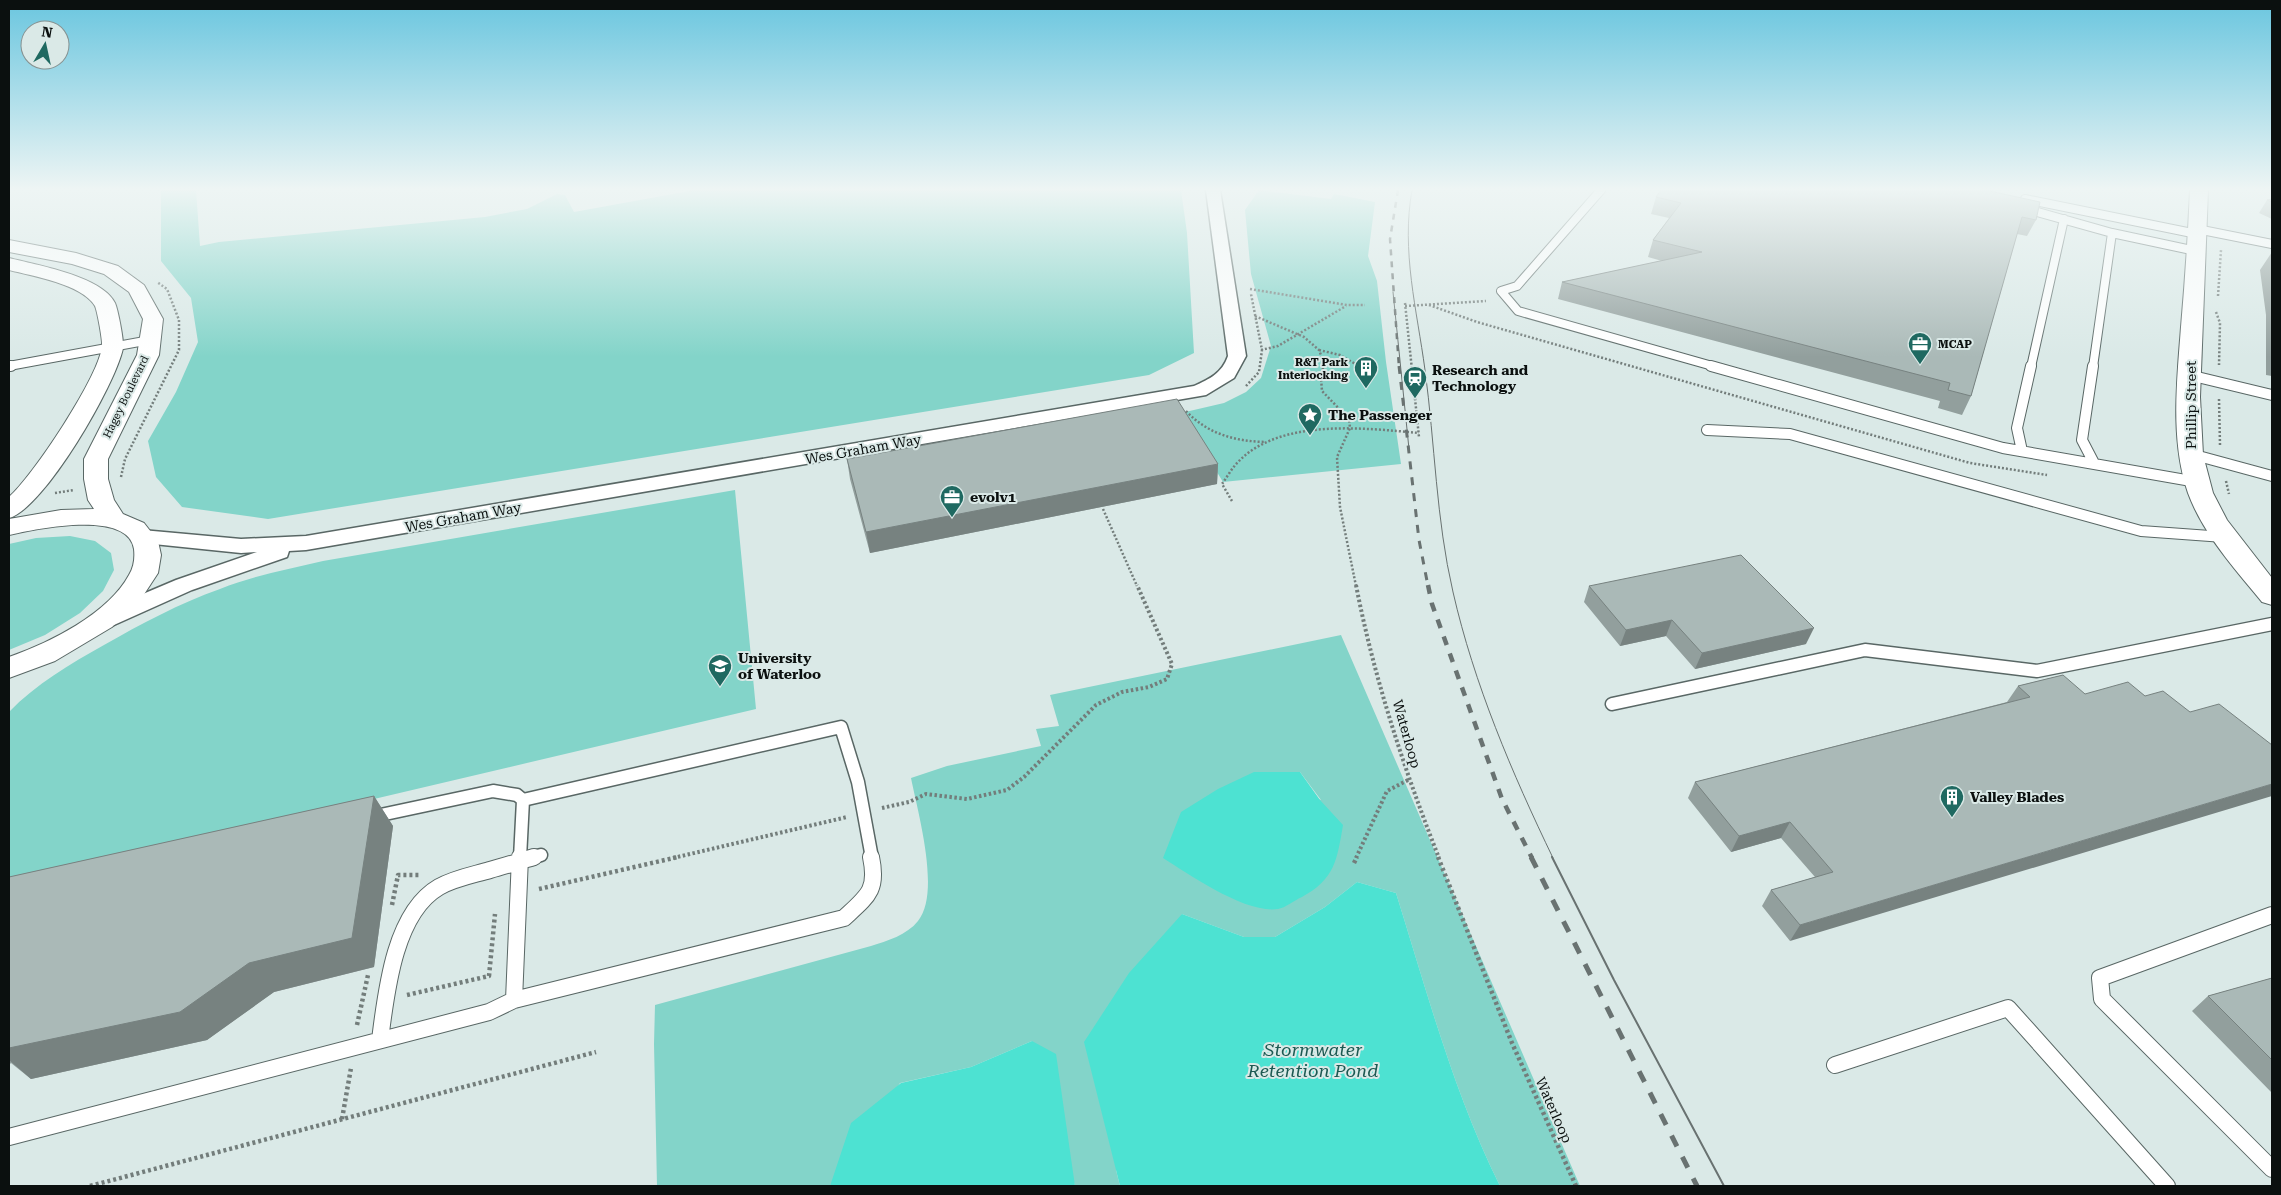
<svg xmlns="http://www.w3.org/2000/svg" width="2281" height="1195" viewBox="0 0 2281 1195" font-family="'Roboto Serif',serif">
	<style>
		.green { fill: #83d4c9; fill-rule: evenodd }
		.water { fill: #4de2d2 }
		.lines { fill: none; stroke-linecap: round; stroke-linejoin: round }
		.lane-far3-casing { stroke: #596765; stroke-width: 10 }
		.lane-far2-casing { stroke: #596765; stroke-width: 12 }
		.lane-far1-casing { stroke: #596765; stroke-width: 15 }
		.lane-casing { stroke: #596765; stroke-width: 18 }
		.street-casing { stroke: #596765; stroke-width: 3 }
		.secondary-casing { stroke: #596765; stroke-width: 2 }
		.path-far2 { stroke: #737d7b; stroke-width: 2.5; stroke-dasharray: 2 2; stroke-linecap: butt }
		.path-far1 { stroke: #737d7b; stroke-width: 4; stroke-dasharray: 2.5 2.5; stroke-linecap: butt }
		.path { stroke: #737d7b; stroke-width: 4.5; stroke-dasharray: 3 3; stroke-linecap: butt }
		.lane-far3 { stroke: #fff; stroke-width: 8 }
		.lane-far2 { stroke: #fff; stroke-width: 10 }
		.lane-far1 { stroke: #fff; stroke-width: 12 }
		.lane { stroke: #fff; stroke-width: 16 }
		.street { fill: #fff; fill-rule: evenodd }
		.secondary { fill: #fff; fill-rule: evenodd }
		.tram-far1 { stroke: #697271; stroke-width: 1 }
		.tram { stroke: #697271; stroke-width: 2 }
		.rail-far3 { stroke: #697271; stroke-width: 2.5; stroke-dasharray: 6 6; stroke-linecap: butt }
		.rail-far2 { stroke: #697271; stroke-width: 3; stroke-dasharray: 8 8; stroke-linecap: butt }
		.rail-far1 { stroke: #697271; stroke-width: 4.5; stroke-dasharray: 9 9; stroke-linecap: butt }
		.rail { stroke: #697271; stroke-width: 5; stroke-dasharray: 12 12; stroke-linecap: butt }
		.wall { fill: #929f9d }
		.shaded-wall { fill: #778280 }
		.building { fill: #aab9b7; stroke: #778280 }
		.labels { text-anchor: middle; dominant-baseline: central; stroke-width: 4; stroke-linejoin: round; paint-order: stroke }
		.far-poi-label { font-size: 11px; font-weight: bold; fill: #0b100f; stroke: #dae9e7; text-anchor: start }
		.far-street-label { font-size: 11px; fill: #0b100f; stroke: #dae9e7 }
		.poi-label { font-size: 14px; font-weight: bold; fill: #0b100f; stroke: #dae9e7; text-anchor: start }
		.street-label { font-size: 14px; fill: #0b100f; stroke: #dae9e7 }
		.near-water-label { font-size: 18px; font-style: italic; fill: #1c5952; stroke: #dae9e7 }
	</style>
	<rect width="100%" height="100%" fill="#dae9e7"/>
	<!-- green -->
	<path class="green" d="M 161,190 L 196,190 L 200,246 L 219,242 L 485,217 L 527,209 L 557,194 L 565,195 L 574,212 L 695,190 L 1181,190 L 1187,233 L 1194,353 L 1149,375 L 268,519 L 182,507 L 156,477 L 148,441 L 176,392 L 198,342 L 191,298 L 161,261 Z
		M 1259,190 L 1331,199 L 1334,194 L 1375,202 L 1368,256 L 1377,281 L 1386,362 L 1401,464 L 1223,482 L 1181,413 L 1224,403 L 1246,392 L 1261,378 L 1271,346 L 1251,274 L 1245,210 Z
		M 735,490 L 756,709 L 9,885 L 9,712 C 36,684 70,664 104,645 C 141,624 180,603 220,589 C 253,576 288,569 323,561 Z
		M 70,536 L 95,541 L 111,553 L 114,570 L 103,591 L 80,613 L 45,635 L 9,650 L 9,544 L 36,538 Z
		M 1341,635 L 1580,1186 L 1500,1186 C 1454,1094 1427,992 1396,893 L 1357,882 L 1325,907 L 1275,937 L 1244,937 L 1182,914 L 1116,1170 L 1120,1186 L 1075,1186 L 1032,1041 L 971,1067 L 900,1083 L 830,1186 L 657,1186 L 654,1044 L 655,1005 L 871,946 C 887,941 907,935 918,921 C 941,893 918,813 911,778 L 947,766 L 1041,746 L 1036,729 L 1059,726 L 1050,695 ZM 1254,772 L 1300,772 L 1321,800 Z"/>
	<!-- water -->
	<path class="water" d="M 1254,772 L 1300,772 L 1320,800 L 1343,825 C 1337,860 1335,879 1302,897 C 1295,900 1285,908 1278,909 C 1246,914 1190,875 1163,858 L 1181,812 L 1218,789 Z
		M 1357,882 L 1396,893 C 1427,992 1454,1094 1500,1186 L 1120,1186 L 1084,1042 L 1129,973 L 1182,914 L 1244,937 L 1275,937 L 1325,907 Z
		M 1032,1041 L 1056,1054 L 1075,1186 L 830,1186 L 851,1123 L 901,1083 L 971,1067 Z"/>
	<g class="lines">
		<!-- lane-far3 casing -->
		<g class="lane-far3-casing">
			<path id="lane-far3" d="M 1601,190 L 1517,286 L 1501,291 L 1518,311 L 1716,367
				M 2025,199 L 2197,234
				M 2023,208 L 2112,233 L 2196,251
				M 2197,229 L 2272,244
				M 9,366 L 150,340
				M 2031,367 L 2064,219
				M 2093,367 L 2112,233"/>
		</g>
		<!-- lane-far2 casing -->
		<g class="lane-far2-casing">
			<path id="lane-far2" d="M 9,366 L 11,366
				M 1711,366 L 2003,448 L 2197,482
				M 2093,366 L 2082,440 L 2094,463
				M 2189,375 L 2272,395
				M 1707,430 L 1790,434 L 2141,531 L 2224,537
				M 2022,451 L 2017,428 L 2031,366
				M 2191,454 L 2272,476"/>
		</g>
		<!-- lane-far1 casing -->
		<g class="lane-far1-casing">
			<path id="lane-far1" d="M 1612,704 L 1865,650 L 2037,671 L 2272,624
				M 371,817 L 493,791 L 517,795 L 523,800 L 841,727 L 858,782 L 872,858
				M 520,858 L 523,800
				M 530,858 L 541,855"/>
		</g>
		<!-- lane casing -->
		<g class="lane-casing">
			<path id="lane" d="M 2272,915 L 2100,978 L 2102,999 L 2272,1169
				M 514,1000 L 520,857
				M 380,1040 C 386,993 394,913 439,887 C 455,878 473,875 490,870 C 505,866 520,861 534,857
				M 1835,1065 L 2008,1008 L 2167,1186
				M 9,1137 L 489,1012 L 514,1000 L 844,918 C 868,896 878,890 871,857"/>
		</g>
		<!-- street casing -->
		<g class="street-casing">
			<path id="street" d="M 1206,190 L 1220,190 L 1246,356 L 1234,378 L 1206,395 L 306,550 L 289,551 L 287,557 L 192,590 L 114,625 L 106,627 L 98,625 L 95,619 L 98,613 L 176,580 L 257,552 L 241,553 L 134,542 L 131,537 L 134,532 L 142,530 L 241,539 L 306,536 L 1194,386 C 1210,379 1222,373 1228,356 Z"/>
		</g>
		<!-- secondary casing -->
		<g class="secondary-casing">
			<path id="secondary" d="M 2190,190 L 2208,190 L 2200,397 L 2203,455 L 2213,493 L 2227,520 L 2272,578 L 2272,605 L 2262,602 C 2235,569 2203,534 2188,493 C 2170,440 2177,381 2181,327 C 2185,281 2188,236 2190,190 Z
				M 9,240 L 76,253 L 118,266 L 144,285 L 163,319 L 159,355 L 108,459 L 108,479 L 114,500 L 123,514 L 144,523 L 158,541 L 161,555 L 158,573 L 141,599 L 112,627 L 55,661 L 9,678 L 9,657 C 49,643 108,614 129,575 C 134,567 135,558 134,549 C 128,509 35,529 9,535 L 9,519 L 61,510 L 94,509 L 88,500 L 84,479 L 84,459 L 137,355 L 143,319 L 129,292 L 104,274 L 72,264 L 9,252 Z
				M 9,258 C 36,265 102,276 115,303 C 118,310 124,341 123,348 C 116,384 44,509 9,518 L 9,497 C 33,476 98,378 102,347 C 103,341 97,310 95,306 C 82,284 32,276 9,270 Z"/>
		</g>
		<!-- path-far2 -->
		<path class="path-far2" d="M 1250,289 L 1347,305 L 1365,305
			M 2218,296 L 2221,250
			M 1405,303 L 1419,437
			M 1429,305 L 1477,322 L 1970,463 L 2047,475
			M 1405,306 L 1486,301
			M 2216,312 L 2220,323 L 2219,365
			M 1255,316 L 1304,337 L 1319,350 L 1324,363 L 1321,378 L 1322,391 L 1349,419 L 1350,428 L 1337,457 L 1340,507 L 1356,586
			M 1261,350 L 1278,346 L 1346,306
			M 1319,350 L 1340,355 L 1359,366 L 1362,380
			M 1246,386 L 1259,372 L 1262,350 L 1251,294
			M 2219,399 L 2220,445
			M 1186,411 C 1208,434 1234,441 1265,442
			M 121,477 L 125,459 L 179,350 L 179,320 L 167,289 L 157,282
			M 2226,481 L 2229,494
			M 55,493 L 74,490
			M 1232,501 L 1222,484 C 1227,477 1232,468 1238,462 C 1280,418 1364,428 1419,433
			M 1103,509 L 1137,586"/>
		<!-- path-far1 -->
		<path class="path-far1" d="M 1356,585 C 1374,678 1404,769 1439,858
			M 882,808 L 909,802 L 926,794 L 967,799 L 1007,790 L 1024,777 L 1096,705 L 1122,692 L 1149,687 L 1167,679 L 1172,664 L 1137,585
			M 673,858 L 847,817
			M 1356,858 L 1387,791 L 1408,780"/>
		<!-- path -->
		<path class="path" d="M 1438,857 L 1512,1043 L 1576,1186
			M 1354,863 L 1357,857
			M 539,889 L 678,857
			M 392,905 L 398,875 L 420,875
			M 407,995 L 489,976 L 495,914
			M 357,1025 L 368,975
			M 342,1119 L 351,1068
			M 90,1186 L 596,1052"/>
		<!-- lane-far3 -->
		<use href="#lane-far3" class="lane-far3"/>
		<!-- lane-far2 -->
		<use href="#lane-far2" class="lane-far2"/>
		<!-- lane-far1 -->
		<use href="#lane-far1" class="lane-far1"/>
		<!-- lane -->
		<use href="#lane" class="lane"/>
		<!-- street -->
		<use href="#street" class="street"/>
		<!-- secondary -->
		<use href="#secondary" class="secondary"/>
		<!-- tram-far1 -->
		<path class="tram-far1" d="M 1412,190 C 1401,251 1417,310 1425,370 C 1435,444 1436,519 1453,592 C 1474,684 1512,773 1553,858
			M 1393,292 L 1409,449"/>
		<!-- tram -->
		<path class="tram" d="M 1552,857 L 1614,980 L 1724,1186"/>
		<!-- rail-far3 -->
		<path class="rail-far3" d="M 1398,190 L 1390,239 L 1399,367"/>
		<!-- rail-far2 -->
		<path class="rail-far2" d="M 1399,366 L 1419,540 L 1428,586"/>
		<!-- rail-far1 -->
		<path class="rail-far1" d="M 1428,585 L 1432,604 L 1502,799 L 1532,858"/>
		<!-- rail -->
		<path class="rail" d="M 1531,857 L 1697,1186"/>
	</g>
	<!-- wall -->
	<path class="wall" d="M 1985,190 L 2036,220 L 2027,236 L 2017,234 L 1971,396 L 1962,415 L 1938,408 L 1940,401 L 1558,299 L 1562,282 L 1662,261 L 1648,257 L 1653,240 L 1669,218 L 1651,214 L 1656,197 Z
		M 2272,199 L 2272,219 L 2259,213 L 2267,200 Z
		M 2272,252 L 2272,376 L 2266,375 L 2266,315 L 2260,270 Z
		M 847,459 L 1218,464 L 1217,484 L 870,553 L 850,479 Z
		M 1589,586 L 1806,644 L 1695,669 L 1666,636 L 1620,646 L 1584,602 Z
		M 2063,675 L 1790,941 L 1762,906 L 1771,890 L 1815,877 L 1781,838 L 1731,852 L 1688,798 L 1695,782 L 2007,702 L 2018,686 Z
		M 374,796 L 393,826 L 374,967 L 274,992 L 207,1040 L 31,1079 L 11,1063 L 9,1065 L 9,877 Z
		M 2272,978 L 2272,1093 L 2192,1011 L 2208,996 Z"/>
	<!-- shaded-wall -->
	<path class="shaded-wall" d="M 1218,464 L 1217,484 L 870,553 L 866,532 Z
		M 1672,620 L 1666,636 L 1620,646 L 1626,630 Z
		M 1814,628 L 1806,644 L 1695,669 L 1702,653 Z
		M 2272,784 L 2272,796 L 1790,941 L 1800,925 Z
		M 374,796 L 393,826 L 374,967 L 274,992 L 207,1040 L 31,1079 L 9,1060 L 9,1048 Z
		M 1790,822 L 1781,838 L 1731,852 L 1739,836 Z"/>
	<!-- building -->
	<path class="building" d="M 1661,190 L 1985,190 L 2040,202 L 2036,220 L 2022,217 L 1971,396 L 1948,390 L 1950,383 L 1562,282 L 1702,252 L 1653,240 L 1681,203 L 1656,197 Z
		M 2272,199 L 2272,202 L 2267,200 Z
		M 1177,399 L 1218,464 L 866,532 L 847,459 Z
		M 1741,555 L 1814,628 L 1702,653 L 1672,620 L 1626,630 L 1589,586 Z
		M 2063,675 L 2085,694 L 2128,682 L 2145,696 L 2163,691 L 2190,712 L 2219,704 L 2272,745 L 2272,784 L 1800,925 L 1771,890 L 1833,872 L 1790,822 L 1739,836 L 1695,782 L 2030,697 L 2018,686 Z
		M 374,796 L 352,938 L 249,963 L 180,1012 L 9,1048 L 9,877 Z
		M 2272,978 L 2272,1060 L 2208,996 Z"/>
	<!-- sky -->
	<linearGradient id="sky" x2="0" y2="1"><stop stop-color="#6ac6df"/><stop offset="0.53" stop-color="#eef5f4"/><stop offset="1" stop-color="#eef5f4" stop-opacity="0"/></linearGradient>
	<rect width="2281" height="357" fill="url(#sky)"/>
	<!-- icons -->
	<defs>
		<g id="office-pin" transform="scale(1.25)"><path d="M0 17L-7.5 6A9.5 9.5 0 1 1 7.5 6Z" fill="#1f6961" stroke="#dae9e7"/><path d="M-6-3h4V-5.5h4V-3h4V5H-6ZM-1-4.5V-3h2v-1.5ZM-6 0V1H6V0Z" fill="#fff"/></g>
		<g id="building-pin" transform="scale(1.25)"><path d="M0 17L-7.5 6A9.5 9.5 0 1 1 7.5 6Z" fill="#1f6961" stroke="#dae9e7"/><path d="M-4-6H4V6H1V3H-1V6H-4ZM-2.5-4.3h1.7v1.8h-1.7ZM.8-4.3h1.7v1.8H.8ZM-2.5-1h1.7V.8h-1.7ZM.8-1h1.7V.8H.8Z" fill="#fff"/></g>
		<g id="station-pin" transform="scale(1.25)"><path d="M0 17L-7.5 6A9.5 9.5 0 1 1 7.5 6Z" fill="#1f6961" stroke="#dae9e7"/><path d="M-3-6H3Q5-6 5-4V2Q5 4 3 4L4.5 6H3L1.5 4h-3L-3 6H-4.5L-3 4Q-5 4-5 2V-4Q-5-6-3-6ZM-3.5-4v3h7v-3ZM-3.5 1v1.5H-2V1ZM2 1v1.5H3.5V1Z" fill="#fff"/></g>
		<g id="sight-pin" transform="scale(1.25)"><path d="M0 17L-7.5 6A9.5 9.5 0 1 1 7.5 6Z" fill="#1f6961" stroke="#dae9e7"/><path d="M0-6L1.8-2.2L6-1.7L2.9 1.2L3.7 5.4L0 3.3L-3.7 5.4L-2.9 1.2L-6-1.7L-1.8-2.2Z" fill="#fff"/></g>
		<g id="university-pin" transform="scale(1.25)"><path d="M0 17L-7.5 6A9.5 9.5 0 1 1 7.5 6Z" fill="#1f6961" stroke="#dae9e7"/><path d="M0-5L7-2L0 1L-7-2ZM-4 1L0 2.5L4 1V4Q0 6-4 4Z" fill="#fff"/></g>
	</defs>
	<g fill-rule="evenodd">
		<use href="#office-pin" x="1920" y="344"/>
		<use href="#building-pin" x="1366" y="368"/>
		<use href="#station-pin" x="1415" y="378"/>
		<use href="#sight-pin" x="1310" y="415"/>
		<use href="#office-pin" x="952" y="497"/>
		<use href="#university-pin" x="720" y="666"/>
		<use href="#building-pin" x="1952" y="797"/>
	</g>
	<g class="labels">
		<!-- far-poi labels -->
		<g class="far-poi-label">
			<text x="1938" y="344">MCAP</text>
			<text x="1348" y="362" text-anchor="end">R&amp;T Park<tspan x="1348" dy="13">Interlocking</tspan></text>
		</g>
		<!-- far-street labels -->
		<g class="far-street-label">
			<text transform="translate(126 397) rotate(-64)">Hagey Boulevard</text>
		</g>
		<!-- poi labels -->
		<g class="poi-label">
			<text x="1432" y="370">Research and<tspan x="1432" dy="16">Technology</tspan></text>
			<text x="1328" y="415">The Passenger</text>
			<text x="970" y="497">evolv1</text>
			<text x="738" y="658">University<tspan x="738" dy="16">of Waterloo</tspan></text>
			<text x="1970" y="797">Valley Blades</text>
		</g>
		<!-- street labels -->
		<g class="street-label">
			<text transform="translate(2191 405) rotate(-90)">Phillip Street</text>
			<text transform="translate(863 449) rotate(-10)">Wes Graham Way</text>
			<text transform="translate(463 517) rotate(-10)">Wes Graham Way</text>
			<text transform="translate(1407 734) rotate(74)">Waterloop</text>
			<text transform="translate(1554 1110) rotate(66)">Waterloop</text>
		</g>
		<!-- near-water labels -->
		<g class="near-water-label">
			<text x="1313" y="1049">Stormwater<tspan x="1313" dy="21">Retention Pond</tspan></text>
		</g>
	</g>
	<!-- border -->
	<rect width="2281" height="1195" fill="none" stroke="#0b100f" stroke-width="20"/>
	<!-- north arrow -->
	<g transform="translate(45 45) rotate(9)"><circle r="24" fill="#dae9e7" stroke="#879291"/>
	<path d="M0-4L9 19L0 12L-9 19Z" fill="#1f6961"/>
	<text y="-8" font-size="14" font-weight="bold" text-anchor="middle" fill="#0b100f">N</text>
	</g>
</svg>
